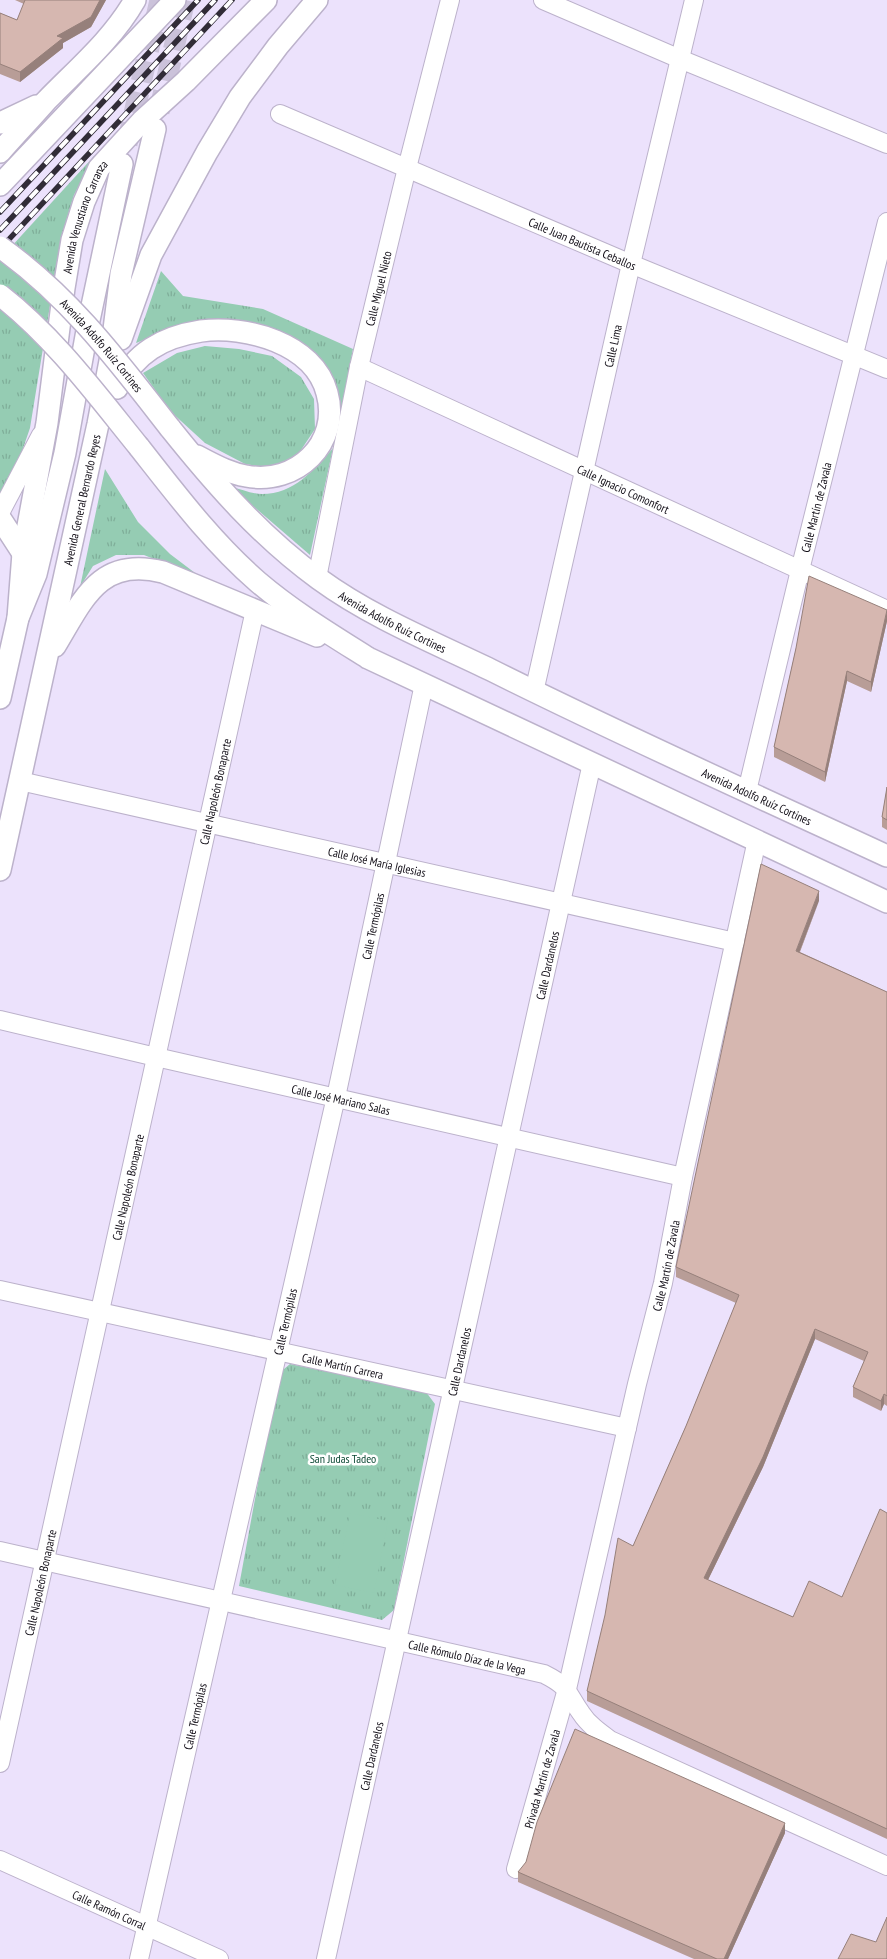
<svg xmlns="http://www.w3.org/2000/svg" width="887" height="1959" viewBox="0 0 887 1959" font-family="'PT Sans Narrow',sans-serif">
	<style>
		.grass { fill: url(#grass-tufts) }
		.pitch { fill: #95ccb3 }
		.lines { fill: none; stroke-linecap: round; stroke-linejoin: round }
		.major-tunnel { stroke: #cbc2da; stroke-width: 21; stroke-dasharray: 21 11; stroke-linecap: butt }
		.minor-casing { stroke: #bcb2cb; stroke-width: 20 }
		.major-casing { stroke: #bcb2cb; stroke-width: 24 }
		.minor { stroke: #fff; stroke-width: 18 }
		.major { stroke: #fff; stroke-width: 21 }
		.rail-casing { stroke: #312c37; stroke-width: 5.5 }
		.rail { stroke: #fff; stroke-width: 4; stroke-dasharray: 11; stroke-linecap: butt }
		.major-bridge-casing { stroke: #bcb2cb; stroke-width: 24; stroke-linecap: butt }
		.major-bridge { stroke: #fff; stroke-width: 21 }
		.wall { fill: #b89d97 }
		.shaded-wall { fill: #96807b }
		.building { fill: #d6b7b0; stroke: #96807b }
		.labels { text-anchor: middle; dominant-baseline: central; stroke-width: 5; stroke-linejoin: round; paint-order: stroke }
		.street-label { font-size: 12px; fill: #120e17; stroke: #fff }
		.park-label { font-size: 12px; fill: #0d4a35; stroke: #fff }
	</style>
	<defs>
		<pattern id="grass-tufts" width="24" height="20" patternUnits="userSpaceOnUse" patternTransform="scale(1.25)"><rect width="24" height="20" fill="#95ccb3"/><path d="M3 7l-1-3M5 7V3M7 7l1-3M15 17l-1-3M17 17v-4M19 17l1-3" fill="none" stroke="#7fae99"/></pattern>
	</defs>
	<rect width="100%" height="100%" fill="#ece2fc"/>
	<!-- grass -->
	<path class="grass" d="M 95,155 L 74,195 L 61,238 L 30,428 L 18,463 L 2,493 L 0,492 L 0,259 Z
		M 161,271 L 183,296 L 263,309 L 353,349 L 337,431 L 340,405 L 329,374 L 301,347 L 172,329 L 136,343 Z
		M 205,346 L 239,349 L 272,356 L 301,377 L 314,399 L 315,429 L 299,453 L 277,469 L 245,464 L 205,443 L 170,411 L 143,373 L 177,353 Z
		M 333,448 L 310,555 L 231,487 C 241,489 252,494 262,494 C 294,494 314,470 333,448 Z
		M 105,469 L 138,522 L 170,554 L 203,579 L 144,555 L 116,555 L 93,566 L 80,587 Z
		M 290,1364 L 426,1392 L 435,1404 L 394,1610 L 382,1620 L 239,1586 L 278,1374 Z"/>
	<!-- pitch -->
	<path class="pitch" d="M 350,1513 L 388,1521 L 374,1593 L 335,1585 Z"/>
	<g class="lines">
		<!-- major-tunnel -->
		<path class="major-tunnel" d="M 159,112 L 185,0
			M 127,144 L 160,0"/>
		<!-- minor casing -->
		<g class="minor-casing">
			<g id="minor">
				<path d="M 543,0 L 680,59 L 887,144"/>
				<path id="s1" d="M 280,114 L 631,264 L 887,369"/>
				<path id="s2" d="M 359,367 L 887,610"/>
				<path d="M 0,513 L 41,435"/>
				<path id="s3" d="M 317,578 L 359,367 L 407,168 L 450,0"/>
				<path id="s4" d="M 534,692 L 631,264 L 694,0"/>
				<path id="s5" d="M 20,781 L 735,942"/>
				<path id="s6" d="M 747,791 L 800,570 L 887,222"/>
				<path id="s7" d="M 0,1020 L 156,1057 L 683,1177"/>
				<path id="s8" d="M 0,1290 L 627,1428"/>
				<path id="s9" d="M 0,1551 L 544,1674 C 570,1687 566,1692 581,1713 C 588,1724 599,1732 610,1740 L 887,1866"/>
				<path id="s10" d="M 0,1763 L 255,610"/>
				<path id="s11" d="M 0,1860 L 219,1959"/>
				<path id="s12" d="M 516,1869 L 567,1689 L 637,1384 L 663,1283 L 683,1177 L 757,840"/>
				<path id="s13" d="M 139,1959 L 336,1097 L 424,684"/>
				<path id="s14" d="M 326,1959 L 592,763"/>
			</g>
		</g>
		<!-- major casing -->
		<g class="major-casing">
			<g id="major">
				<path d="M 0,123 L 36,106"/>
				<path d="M 0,152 C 15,135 31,118 46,101 C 78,68 112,40 135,0"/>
				<path d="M 0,185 L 175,0"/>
				<path d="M 121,339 L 151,255 L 207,152 L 240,97 L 278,46 L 317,0"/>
				<path d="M 117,388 C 135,353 162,337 201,331 C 245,325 314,343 327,393 C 341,443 296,486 246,476 C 228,473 213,464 197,456"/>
				<path id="s15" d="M 170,428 C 214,483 261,537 319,579 C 371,617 433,642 491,670 C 621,735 755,795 887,856"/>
				<path d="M 139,447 C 176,494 212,542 258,582 C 292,611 330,634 368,658 L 887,902"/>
				<path d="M 0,518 L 26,558"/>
				<path id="s16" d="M 18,618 L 23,553 L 47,423 L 64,288 L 72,240 L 84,202 L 99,168 L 142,121 L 186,81 L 266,0"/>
				<path d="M 55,646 C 83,600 99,556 163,572 L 317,636"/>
				<path d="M 0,698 L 18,618 L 36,574 L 65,453 L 88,325 L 122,164"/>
				<path id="s17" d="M 0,870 L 98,424 L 110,361 L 121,274 L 155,129"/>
			</g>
		</g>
		<!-- minor -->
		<use href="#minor" class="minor"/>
		<!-- major -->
		<use href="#major" class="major"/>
		<!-- rail casing -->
		<g class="rail-casing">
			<path id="rail" d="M 0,212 L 198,0
				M 0,230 L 215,0
				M 0,249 L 232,0"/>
		</g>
		<!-- rail -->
		<use href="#rail" class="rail"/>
		<!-- major-bridge casing -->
		<g class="major-bridge-casing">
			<g id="major-bridge">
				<path id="s18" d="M 0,247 C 70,297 117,360 170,428"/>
				<path d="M 0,295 C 54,337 96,394 139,447"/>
			</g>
		</g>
		<!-- major-bridge -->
		<use href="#major-bridge" class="major-bridge"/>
	</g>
	<!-- wall -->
	<path class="wall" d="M 15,0 L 106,0 L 91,27 L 63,43 L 63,48 L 20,82 L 0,74 L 0,13 L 17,20 L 24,4 Z
		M 887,610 L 887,621 L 871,692 L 847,681 L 825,782 L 774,757 L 774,747 L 796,648 Z
		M 887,787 L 887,830 L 882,827 L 882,817 Z
		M 819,901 L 800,952 L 887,992 L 887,1406 L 884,1404 L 881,1411 L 853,1397 L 853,1387 L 864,1361 L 815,1339 L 763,1467 L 708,1580 L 793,1617 L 842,1597 L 887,1513 L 887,1839 L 587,1701 L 587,1691 L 633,1546 L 686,1426 L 736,1303 L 676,1277 L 676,1267 Z
		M 785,1833 L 728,1959 L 694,1959 L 518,1882 L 518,1872 Z"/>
	<!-- shaded-wall -->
	<path class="shaded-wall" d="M 100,0 L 106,0 L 91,27 L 63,43 L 63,48 L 20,82 L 20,72 L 57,36 Z
		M 887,611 L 887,621 L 871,692 L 871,682 Z
		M 847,671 L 847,681 L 825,782 L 825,772 Z
		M 819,891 L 819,901 L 796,961 L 796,951 Z
		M 815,1329 L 815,1339 L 763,1467 L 704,1588 L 704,1578 Z
		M 884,1394 L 884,1404 L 881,1411 L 881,1401 Z
		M 785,1823 L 785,1833 L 728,1959 L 724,1959 Z"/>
	<!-- building -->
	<path class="building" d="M 25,0 L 100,0 L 91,17 L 57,36 L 63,38 L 20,72 L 0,64 L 0,13 L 17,20 Z
		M 809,576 L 887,610 L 871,682 L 847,671 L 825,772 L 774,747 L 796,648 Z
		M 887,787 L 887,820 L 882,817 Z
		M 761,864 L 819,891 L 796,951 L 887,992 L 887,1396 L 884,1394 L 881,1401 L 853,1387 L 868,1352 L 815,1329 L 763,1457 L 704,1578 L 793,1617 L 809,1581 L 842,1597 L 880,1509 L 887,1513 L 887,1829 L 587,1691 L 605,1615 L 618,1538 L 633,1546 L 686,1426 L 739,1295 L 676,1267 Z
		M 575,1729 L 785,1823 L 724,1959 L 717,1959 L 518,1872 L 526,1862 L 537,1822 Z
		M 887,1917 L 887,1959 L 838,1959 L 851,1934 L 876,1942 Z"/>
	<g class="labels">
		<!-- street labels -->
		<g class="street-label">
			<text stroke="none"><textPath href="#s16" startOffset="408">Avenida Venustiano Carranza</textPath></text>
			<text stroke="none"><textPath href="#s1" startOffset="329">Calle Juan Bautista Ceballos</textPath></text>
			<text stroke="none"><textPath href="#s3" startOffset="296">Calle Miguel Nieto</textPath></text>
			<text stroke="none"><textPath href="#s18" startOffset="142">Avenida Adolfo Ruíz Cortines</textPath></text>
			<text stroke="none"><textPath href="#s4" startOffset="355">Calle Lima</textPath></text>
			<text stroke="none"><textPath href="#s2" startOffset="291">Calle Ignacio Comonfort</textPath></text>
			<text stroke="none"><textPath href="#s17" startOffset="379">Avenida General Bernardo Reyes</textPath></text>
			<text stroke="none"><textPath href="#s6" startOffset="292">Calle Martín de Zavala</textPath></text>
			<text stroke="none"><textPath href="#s15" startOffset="298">Avenida Adolfo Ruíz Cortines</textPath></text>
			<text stroke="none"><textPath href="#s10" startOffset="995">Calle Napoleón Bonaparte</textPath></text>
			<text stroke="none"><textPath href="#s15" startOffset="702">Avenida Adolfo Ruíz Cortines</textPath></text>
			<text stroke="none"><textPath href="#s5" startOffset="366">Calle José María Iglesias</textPath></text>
			<text stroke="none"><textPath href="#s13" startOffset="1059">Calle Termópilas</textPath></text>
			<text stroke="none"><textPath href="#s14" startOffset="1018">Calle Dardanelos</textPath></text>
			<text stroke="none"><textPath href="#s7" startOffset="350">Calle José Mariano Salas</textPath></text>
			<text stroke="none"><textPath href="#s10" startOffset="590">Calle Napoleón Bonaparte</textPath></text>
			<text stroke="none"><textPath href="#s12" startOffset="622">Calle Martín de Zavala</textPath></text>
			<text stroke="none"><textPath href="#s13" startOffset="654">Calle Termópilas</textPath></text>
			<text stroke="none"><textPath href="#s14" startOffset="612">Calle Dardanelos</textPath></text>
			<text stroke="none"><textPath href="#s8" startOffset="351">Calle Martín Carrera</textPath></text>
			<text stroke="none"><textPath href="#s10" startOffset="185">Calle Napoleón Bonaparte</textPath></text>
			<text stroke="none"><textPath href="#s9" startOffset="479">Calle Rómulo Díaz de la Vega</textPath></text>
			<text stroke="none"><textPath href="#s13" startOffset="249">Calle Termópilas</textPath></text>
			<text stroke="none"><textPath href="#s14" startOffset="208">Calle Dardanelos</textPath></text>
			<text stroke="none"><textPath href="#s12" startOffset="94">Privada Martín de Zavala</textPath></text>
			<text stroke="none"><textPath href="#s11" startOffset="120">Calle Ramón Corral</textPath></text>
		</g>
		<!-- park labels -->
		<g class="park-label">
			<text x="343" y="1458">San Judas Tadeo</text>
		</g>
	</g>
</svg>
